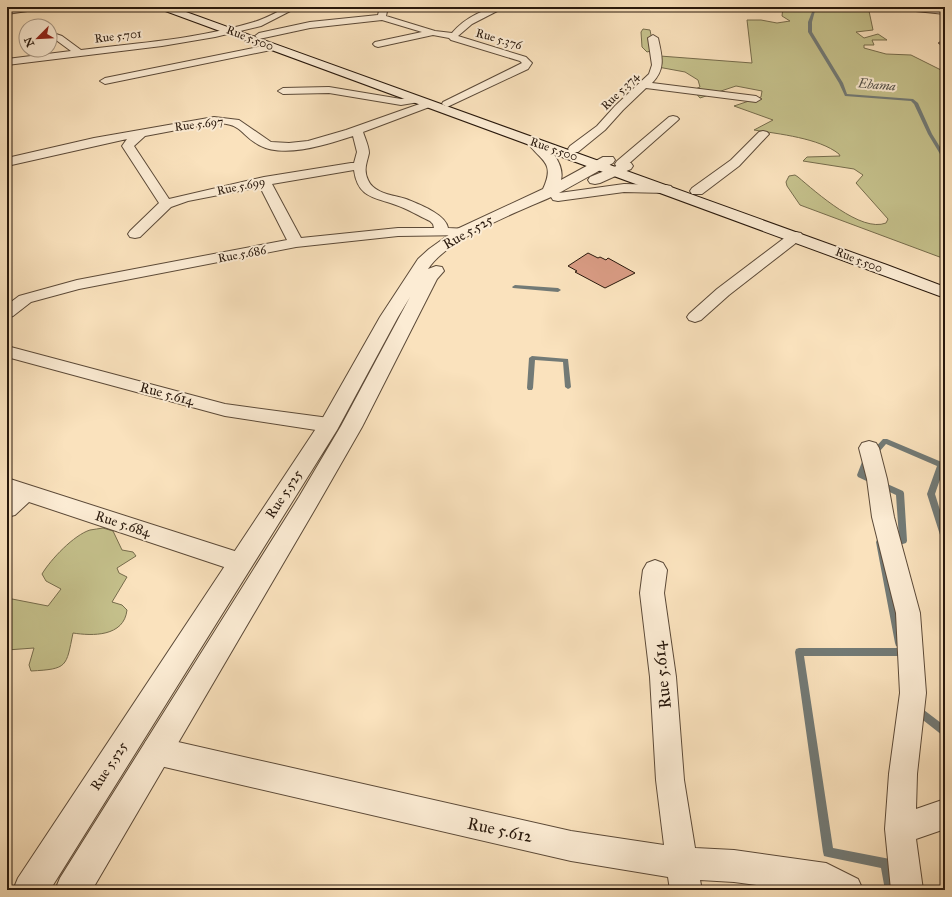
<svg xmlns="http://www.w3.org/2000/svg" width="952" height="897" viewBox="0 0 952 897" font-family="'IM FELL Great Primer',serif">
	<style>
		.green { fill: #c5c18c; stroke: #766c4c }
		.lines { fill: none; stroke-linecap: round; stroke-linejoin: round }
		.stream { fill: #727a76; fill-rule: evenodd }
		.building { fill: #d89b83; stroke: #28180c }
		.minor-casing { stroke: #5c4a38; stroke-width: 2 }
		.tertiary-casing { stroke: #5c4a38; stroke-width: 2 }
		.secondary-casing { stroke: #28180c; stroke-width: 2 }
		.minor { fill: #fcecd4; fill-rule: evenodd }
		.tertiary { fill: #fcecd4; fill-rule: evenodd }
		.secondary { fill: #fcecd4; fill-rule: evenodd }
		.labels { text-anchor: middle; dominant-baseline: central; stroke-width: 4; stroke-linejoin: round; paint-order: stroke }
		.far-street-label { font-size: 12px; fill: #28180c; stroke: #fcecd4 }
		.far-water-label { font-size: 13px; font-style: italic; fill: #53514a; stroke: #fcecd4 }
		.street-label { font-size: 14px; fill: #28180c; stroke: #fcecd4 }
		.near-street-label { font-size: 17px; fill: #28180c; stroke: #fcecd4 }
	</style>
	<rect width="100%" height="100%" fill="#fae2bd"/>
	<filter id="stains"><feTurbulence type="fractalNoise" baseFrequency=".005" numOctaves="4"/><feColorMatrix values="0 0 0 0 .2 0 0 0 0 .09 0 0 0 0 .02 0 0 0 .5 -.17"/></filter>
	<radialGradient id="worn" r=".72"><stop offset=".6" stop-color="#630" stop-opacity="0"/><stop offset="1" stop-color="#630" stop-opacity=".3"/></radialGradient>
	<!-- green -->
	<path class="green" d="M 783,7 L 840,7 L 843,10 L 869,11 L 873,30 L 856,32 L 864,38 L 878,34 L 887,40 L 872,40 L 874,45 L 864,45 L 864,48 L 886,54 L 911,55 L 945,72 L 945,259 L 800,205 L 787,186 L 786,182 L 789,176 L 795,175 L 798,177 C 816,192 861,233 886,223 L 888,219 L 856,183 L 863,175 L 854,169 L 803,161 L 807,157 L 840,156 L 839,154 C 819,138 779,134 754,130 L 773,120 L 734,106 L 761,97 L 762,91 L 736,86 L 700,98 L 693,90 L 700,87 L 698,80 L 685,72 L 658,67 L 660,56 L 752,63 L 747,20 L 761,20 L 777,23 L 790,21 L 782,16 Z
		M 643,29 L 650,30 L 654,50 L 647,52 L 642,47 L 641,32 Z
		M 103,528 L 113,531 L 122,550 L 133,552 L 136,556 L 117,568 L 119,573 L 127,577 L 112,602 L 122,605 L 127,610 C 124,637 92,636 73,633 C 66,667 68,669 31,671 L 29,665 L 34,648 L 7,650 L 7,598 L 48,606 L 61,589 L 46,581 L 42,574 C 51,559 74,535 90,530 C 94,529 99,529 103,528 Z"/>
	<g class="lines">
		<!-- stream -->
		<path class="stream" d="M 794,7 L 801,7 L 810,9 L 809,10 Z
			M 814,7 L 816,7 L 812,22 L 812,32 L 843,83 L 847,94 L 913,99 L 918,103 L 932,134 L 945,155 L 945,160 L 943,159 L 928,134 L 914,104 L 911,101 L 845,96 L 839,83 L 808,32 L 808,22 Z
			M 515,285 L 558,288 L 561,290 L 558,292 L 513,288 L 512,287 Z
			M 532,356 L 568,359 L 571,387 L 570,388 L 568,389 L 565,387 L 563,362 L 535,360 L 533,388 L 532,390 L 528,390 L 527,388 L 529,358 Z
			M 883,439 L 887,439 L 944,463 L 945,465 L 935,494 L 945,526 L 945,541 L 942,540 L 941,538 L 927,494 L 937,466 L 886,444 L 868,465 L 865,474 L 903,491 L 904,493 L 907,541 L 906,543 C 901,545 894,546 889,544 L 888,542 L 889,540 L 899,538 L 896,495 L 858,477 L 857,475 L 862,462 Z
			M 880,539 L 883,540 L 884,542 L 903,643 L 902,646 L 899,647 L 896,646 L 895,643 L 876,542 L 877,540 Z
			M 799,648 L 901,648 L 904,649 L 905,652 L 904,655 L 901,656 L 804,656 L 833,848 L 890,859 L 897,890 L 885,890 L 881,868 L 828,857 L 824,856 L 823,852 L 795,652 L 796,649 Z
			M 917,705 L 920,707 L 945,726 L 945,737 L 942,735 L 914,713 L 912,710 L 914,707 Z"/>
	</g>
	<!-- building -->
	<path class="building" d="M 588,253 L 598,258 L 600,257 L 606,260 L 608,258 L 635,273 L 605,288 L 575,272 L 577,271 L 568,266 Z"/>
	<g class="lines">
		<!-- minor casing -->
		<g class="minor-casing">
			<path id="minor" d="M 24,7 L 45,7 L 41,9 L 7,14 L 7,10 Z
				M 287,7 L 298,7 L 261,26 L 215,37 L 162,46 L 7,65 L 7,59 L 71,51 L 56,40 L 50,38 L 50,32 L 62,36 L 81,50 C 138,43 198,39 254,22 C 265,19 277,12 287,7 Z
				M 380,7 L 388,7 L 386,16 L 435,31 L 452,33 C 465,18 485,7 505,7 L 472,24 L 458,36 L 526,57 L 532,63 L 528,69 L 447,107 L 442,104 L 443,102 L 522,63 L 520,61 L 451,40 L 449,38 L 433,35 L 378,47 L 375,46 L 373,44 L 375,42 L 422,32 L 382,20 L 310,28 L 259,39 L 255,36 L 259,33 L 310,22 L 378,15 Z
				M 892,7 L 920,7 L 945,10 L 945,14 L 896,9 Z
				M 653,35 L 658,38 C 662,56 666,69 652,83 L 756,96 L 761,99 L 756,102 L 646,88 L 623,110 L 605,130 L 578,152 L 570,152 L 568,149 L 570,146 L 597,126 L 615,106 L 649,74 L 652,65 L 648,38 Z
				M 944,40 L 945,41 L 945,47 L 939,43 Z
				M 273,44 L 278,47 L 276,49 L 105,84 L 100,81 L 105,78 Z
				M 329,87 L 401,99 L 415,97 L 420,100 L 419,102 L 401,105 L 329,93 L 283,94 L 278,91 L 283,88 Z
				M 428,101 L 433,104 L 432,106 L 363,132 C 365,138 369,147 369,153 C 367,163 363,169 368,180 C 374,194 394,195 406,199 C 418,204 446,214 448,228 L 468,229 L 470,232 L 468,235 L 398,236 L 296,247 L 79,289 L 31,302 L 13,316 L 7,318 L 7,305 L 19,296 L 77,280 L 287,240 L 260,187 L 188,201 L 171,207 L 140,237 L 135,238 L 130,237 L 128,234 L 130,231 L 159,203 L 122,146 L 127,139 L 7,166 L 7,158 L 94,138 L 214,117 L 239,120 L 271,142 L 289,143 L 308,141 L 346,130 ZM 214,123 C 243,123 239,134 259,145 C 285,159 327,144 353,136 L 357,152 L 354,163 L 351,163 L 264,177 L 169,199 L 134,146 L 145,136 ZM 354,170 C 358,198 374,197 396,205 C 408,209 419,216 430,221 L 433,224 L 434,228 L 398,228 L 301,238 L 272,184 Z
				M 673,116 L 677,117 L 679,119 L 677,121 L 625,167 L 617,167 L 615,164 L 617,161 L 669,117 Z
				M 763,131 L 767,132 L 769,134 L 739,166 L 702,194 L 692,194 L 690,191 L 692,188 L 731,160 L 759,132 Z
				M 796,232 L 801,233 L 803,236 L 801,239 L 729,295 L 701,320 L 695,322 L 689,320 L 687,317 L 689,314 L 717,289 L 791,233 Z
				M 7,346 L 225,404 L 329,418 L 336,420 L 339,425 L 336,430 L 329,432 L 225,416 L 7,357 Z
				M 869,441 L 876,443 L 879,448 L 887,479 L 894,517 L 920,613 L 926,693 L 917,774 L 916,809 L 945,799 L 945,829 L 916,839 L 923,890 L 891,890 L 885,829 L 889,774 L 900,693 L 896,613 L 872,517 L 867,479 L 859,448 L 862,443 Z
				M 7,478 L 247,555 L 251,562 L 247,569 L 239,572 L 29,502 L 15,515 L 7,517 L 7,496 L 9,495 L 7,494 Z
				M 655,560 L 663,563 L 667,570 L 664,593 L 676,677 L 684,780 L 695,848 L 734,850 L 826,863 L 858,879 L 863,890 L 793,890 L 734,882 L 700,880 L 702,890 L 670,890 L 668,877 L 571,861 L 156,765 L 146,761 L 142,751 L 146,741 L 156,737 L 571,831 L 664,845 L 656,780 L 650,677 L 640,593 L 643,570 L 647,563 Z"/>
		</g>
		<!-- tertiary casing -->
		<g class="tertiary-casing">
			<path id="tertiary" d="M 533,138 C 548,142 565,164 561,180 L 603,157 L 613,157 L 615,160 L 613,163 L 559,193 L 624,184 L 666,185 L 671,186 L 673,189 L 671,192 L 666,193 L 624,192 L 558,201 L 553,200 L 551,197 C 518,212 448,238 428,269 L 436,266 L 442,267 L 444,271 L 437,279 L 362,427 L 315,509 L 92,890 L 55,890 L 60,878 L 299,497 L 341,426 L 410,297 L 398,317 L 337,430 L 50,890 L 13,890 L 18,878 L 321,421 L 380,317 L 418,259 L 429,249 L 457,229 L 543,189 C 556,161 540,161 527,142 L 528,139 Z
				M 626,162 L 631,163 L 633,166 L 631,169 L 600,183 L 595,184 L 590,183 L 588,180 L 590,177 Z"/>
		</g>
		<!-- secondary casing -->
		<g class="secondary-casing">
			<path id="secondary" d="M 158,7 L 172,7 L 200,17 L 887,265 L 945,287 L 945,298 L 160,9 Z"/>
		</g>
		<!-- minor -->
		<use href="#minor" class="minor"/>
		<!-- tertiary -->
		<use href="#tertiary" class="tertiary"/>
		<!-- secondary -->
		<use href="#secondary" class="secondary"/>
	</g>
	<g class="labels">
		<!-- far-street labels -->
		<g class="far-street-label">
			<text transform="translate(118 36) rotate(-7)">Rue 5.701</text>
			<text transform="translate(250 38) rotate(21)">Rue 5.500</text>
			<text transform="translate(499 39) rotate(16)">Rue 5.376</text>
			<text transform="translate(620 91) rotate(-45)">Rue 5.374</text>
			<text transform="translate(199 124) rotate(-7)">Rue 5.697</text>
			<text transform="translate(554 149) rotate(19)">Rue 5.500</text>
			<text transform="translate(241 186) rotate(-12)">Rue 5.699</text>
			<text transform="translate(242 254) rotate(-11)">Rue 5.686</text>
			<text transform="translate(859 260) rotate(21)">Rue 5.500</text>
		</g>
		<!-- far-water labels -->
		<g class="far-water-label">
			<text transform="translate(877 85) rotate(5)">Ebama</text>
		</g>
		<!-- street labels -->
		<g class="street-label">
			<text transform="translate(468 232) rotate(-30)">Rue 5.525</text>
			<text transform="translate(167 394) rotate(15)">Rue 5.614</text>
			<text transform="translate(284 494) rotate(-57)">Rue 5.525</text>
			<text transform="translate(123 524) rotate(18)">Rue 5.684</text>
			<text transform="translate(109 766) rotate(-57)">Rue 5.525</text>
		</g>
		<!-- near-street labels -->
		<g class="near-street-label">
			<text transform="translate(662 675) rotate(-96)">Rue 5.614</text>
			<text transform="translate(500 830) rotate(12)">Rue 5.612</text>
		</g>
	</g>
	<!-- margin -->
	<rect width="952" height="897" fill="none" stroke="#fae2bd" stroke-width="24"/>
	<rect x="8" y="8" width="936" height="881" fill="none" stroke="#28180c" stroke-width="2"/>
	<rect x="12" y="12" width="928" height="873" fill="none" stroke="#28180c"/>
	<!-- north arrow -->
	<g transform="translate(38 38) rotate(246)"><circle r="19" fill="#fcecd4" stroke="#a79784"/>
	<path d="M0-3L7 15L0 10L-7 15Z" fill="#8f2418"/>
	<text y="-6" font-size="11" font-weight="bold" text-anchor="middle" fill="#28180c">N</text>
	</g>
	<rect width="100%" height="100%" filter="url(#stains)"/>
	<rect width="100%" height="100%" fill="url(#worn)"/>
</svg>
